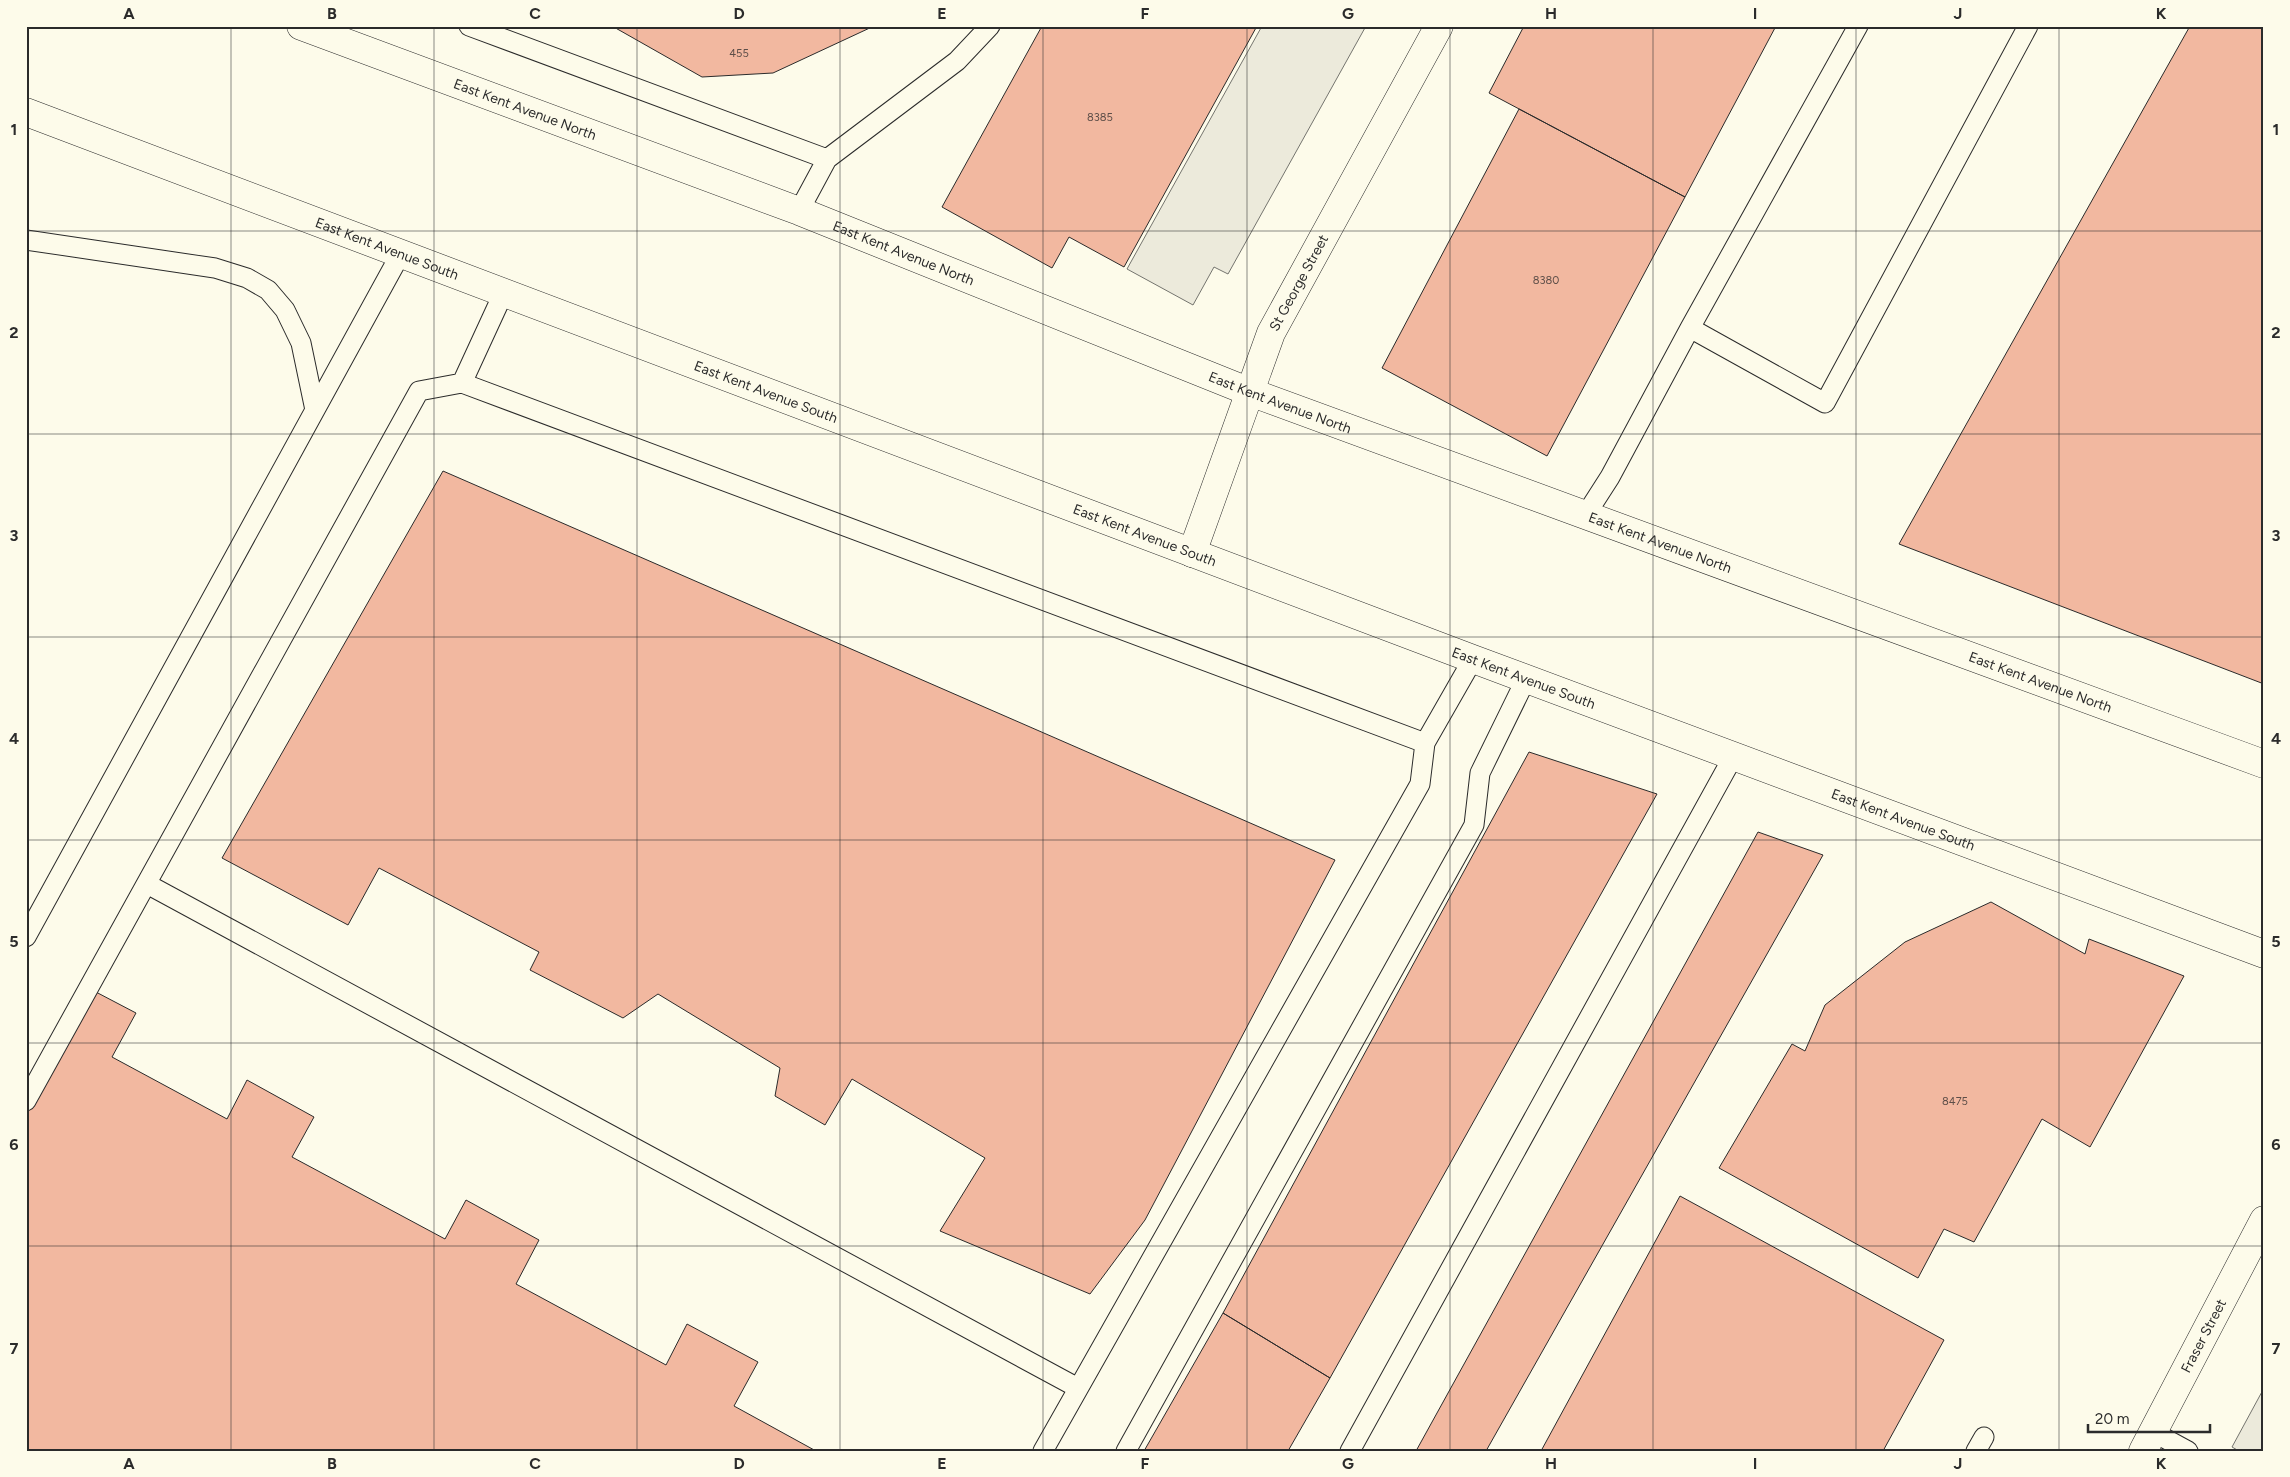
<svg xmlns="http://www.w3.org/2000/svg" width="2290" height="1477" viewBox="0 0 2290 1477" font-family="Figtree,sans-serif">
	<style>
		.parking { fill: #eceadb; stroke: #74746e }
		.building { fill: #f2b8a0; stroke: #2b2b2b }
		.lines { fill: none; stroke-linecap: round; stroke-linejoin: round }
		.service-casing { stroke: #2b2b2b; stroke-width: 21 }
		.minor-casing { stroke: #2b2b2b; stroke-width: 29 }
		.tertiary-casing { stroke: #2b2b2b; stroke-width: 29 }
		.service { stroke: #fdfbea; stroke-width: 19 }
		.minor { stroke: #fdfbea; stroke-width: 28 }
		.tertiary { stroke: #fdfbea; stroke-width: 28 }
		.grid { fill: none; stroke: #2b2b2b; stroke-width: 1; stroke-opacity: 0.55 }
		.labels { text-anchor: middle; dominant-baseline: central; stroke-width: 4; stroke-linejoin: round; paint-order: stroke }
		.number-label { font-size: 11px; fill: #5d4e48 }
		.street-label { font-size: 14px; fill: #2b2b2b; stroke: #fdfbea }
		.neatline { fill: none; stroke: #2b2b2b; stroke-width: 2 }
		.grid-label { font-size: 16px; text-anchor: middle; font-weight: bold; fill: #2b2b2b }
	</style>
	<rect width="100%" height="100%" fill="#fdfbea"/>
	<!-- parking -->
	<path class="parking" d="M 1262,26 L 1366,26 L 1228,274 L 1214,267 L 1193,305 L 1127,269 Z
		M 2264,1388 L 2264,1451 L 2239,1451 L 2232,1447 Z"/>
	<!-- building -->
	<path class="building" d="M 612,26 L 874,26 L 773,73 L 702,77 Z
		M 1042,26 L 1257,26 L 1124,267 L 1069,237 L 1052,268 L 942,207 Z
		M 1524,26 L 1776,26 L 1685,197 L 1489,93 Z
		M 2190,26 L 2264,26 L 2264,684 L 1899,544 Z
		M 1519,109 L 1685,197 L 1547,456 L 1382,368 Z
		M 443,471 L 1335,860 L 1145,1220 L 1090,1294 L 940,1231 L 985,1158 L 852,1079 L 825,1125 L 775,1096 L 780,1068 L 658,994 L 623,1018 L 530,970 L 539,952 L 379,868 L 348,925 L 222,858 Z
		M 1529,752 L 1657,794 L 1330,1378 L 1223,1313 Z
		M 1758,832 L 1823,855 L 1486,1451 L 1416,1451 Z
		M 1991,902 L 2085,954 L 2089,939 L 2184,976 L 2090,1147 L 2042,1119 L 1974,1242 L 1944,1229 L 1918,1278 L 1719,1168 L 1792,1044 L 1805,1051 L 1825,1005 L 1905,942 Z
		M 94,991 L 136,1013 L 112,1057 L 227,1119 L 247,1080 L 314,1117 L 292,1157 L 445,1239 L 466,1200 L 539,1240 L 516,1284 L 666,1365 L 687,1324 L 758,1362 L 734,1406 L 816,1451 L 26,1451 L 26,1114 Z
		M 1680,1196 L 1944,1340 L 1883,1451 L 1541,1451 Z
		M 1223,1313 L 1330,1378 L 1288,1451 L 1144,1451 Z"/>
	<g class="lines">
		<!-- service casing -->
		<g class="service-casing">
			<path id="service" d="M 469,26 L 827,159
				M 799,211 L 827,159 L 957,61 L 990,26
				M 26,240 L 215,268 L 247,278 L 268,290 L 285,310 L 301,343 L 315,410
				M 1690,328 L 1825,403 L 2028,26
				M 462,383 L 1425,743
				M 1585,516 L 1610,477 L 1690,328 L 1858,26
				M 147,884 L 1078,1388
				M 26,937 L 400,255
				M 26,1101 L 419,391 L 462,383 L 503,294
				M 2153,1432 L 2188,1451
				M 1043,1451 L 1420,784 L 1425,743 L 1473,659
				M 1126,1451 L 1474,825 L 1480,773 L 1526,679
				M 1350,1451 L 1733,757
				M 1976,1451 L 1984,1437"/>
		</g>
		<!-- minor casing -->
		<g class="minor-casing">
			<g id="minor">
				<path id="s1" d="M 26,112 L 1473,659 L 2264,954"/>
				<path id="s2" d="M 1192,553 L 1271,333 L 1439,26"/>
				<path id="s3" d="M 2143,1451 L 2264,1220"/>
			</g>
		</g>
		<!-- tertiary casing -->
		<g class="tertiary-casing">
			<g id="tertiary">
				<path id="s4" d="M 301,26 L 799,211 L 1250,392 L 2264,764"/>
			</g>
		</g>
		<!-- service -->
		<use href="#service" class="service"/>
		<!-- minor -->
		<use href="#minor" class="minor"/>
		<!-- tertiary -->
		<use href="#tertiary" class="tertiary"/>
	</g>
	<!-- grid -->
	<path class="grid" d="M 231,26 L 231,1451M 434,26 L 434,1451M 637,26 L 637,1451M 840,26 L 840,1451M 1043,26 L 1043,1451M 1247,26 L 1247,1451M 1450,26 L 1450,1451M 1653,26 L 1653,1451M 1856,26 L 1856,1451M 2059,26 L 2059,1451M 26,231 L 2264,231M 26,434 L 2264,434M 26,637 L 2264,637M 26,840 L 2264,840M 26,1043 L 2264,1043M 26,1246 L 2264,1246"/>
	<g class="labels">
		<!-- number labels -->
		<g class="number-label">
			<text x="739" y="53">455</text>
			<text x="1100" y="117">8385</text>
			<text x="1546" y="280">8380</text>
			<text x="1955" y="1101">8475</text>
		</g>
		<!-- street labels -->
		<g class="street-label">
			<text stroke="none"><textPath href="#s4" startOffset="239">East Kent Avenue North</textPath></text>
			<text stroke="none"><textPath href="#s1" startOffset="386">East Kent Avenue South</textPath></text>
			<text stroke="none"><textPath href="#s4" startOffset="644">East Kent Avenue North</textPath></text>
			<text stroke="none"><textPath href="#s2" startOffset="291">St George Street</textPath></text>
			<text stroke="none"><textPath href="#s1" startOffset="791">East Kent Avenue South</textPath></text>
			<text stroke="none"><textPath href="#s4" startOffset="1049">East Kent Avenue North</textPath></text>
			<text stroke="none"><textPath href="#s1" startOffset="1196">East Kent Avenue South</textPath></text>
			<text stroke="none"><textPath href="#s4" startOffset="1454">East Kent Avenue North</textPath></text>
			<text stroke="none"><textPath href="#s1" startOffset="1601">East Kent Avenue South</textPath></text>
			<text stroke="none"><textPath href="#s4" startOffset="1859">East Kent Avenue North</textPath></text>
			<text stroke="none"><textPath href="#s1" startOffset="2006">East Kent Avenue South</textPath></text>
			<text stroke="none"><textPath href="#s3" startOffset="130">Fraser Street</textPath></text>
		</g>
	</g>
	<!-- border -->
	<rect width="2290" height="1477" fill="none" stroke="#fdfbea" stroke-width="55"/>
	<!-- scale -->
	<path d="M2088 1424v8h122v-8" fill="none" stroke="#2b2b2b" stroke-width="2.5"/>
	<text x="2095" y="1424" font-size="15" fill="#2b2b2b" stroke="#fdfbea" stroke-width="4" paint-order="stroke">20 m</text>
	<rect x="28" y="28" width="2234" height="1422" class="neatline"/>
	<g class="grid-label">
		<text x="129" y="19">A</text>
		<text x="332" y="19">B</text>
		<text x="535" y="19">C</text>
		<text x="739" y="19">D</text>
		<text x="942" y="19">E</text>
		<text x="1145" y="19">F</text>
		<text x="1348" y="19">G</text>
		<text x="1551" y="19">H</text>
		<text x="1755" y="19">I</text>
		<text x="1958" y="19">J</text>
		<text x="2161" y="19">K</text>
		<text x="14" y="135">1</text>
		<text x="2276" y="135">1</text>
		<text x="14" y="338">2</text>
		<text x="2276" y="338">2</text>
		<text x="14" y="541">3</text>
		<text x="2276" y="541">3</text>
		<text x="14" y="744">4</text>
		<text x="2276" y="744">4</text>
		<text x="14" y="947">5</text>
		<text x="2276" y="947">5</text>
		<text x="14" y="1150">6</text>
		<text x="2276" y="1150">6</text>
		<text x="14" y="1354">7</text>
		<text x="2276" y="1354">7</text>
		<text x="129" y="1469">A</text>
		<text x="332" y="1469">B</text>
		<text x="535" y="1469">C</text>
		<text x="739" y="1469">D</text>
		<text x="942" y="1469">E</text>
		<text x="1145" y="1469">F</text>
		<text x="1348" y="1469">G</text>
		<text x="1551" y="1469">H</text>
		<text x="1755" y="1469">I</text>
		<text x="1958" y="1469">J</text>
		<text x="2161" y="1469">K</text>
	</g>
</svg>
